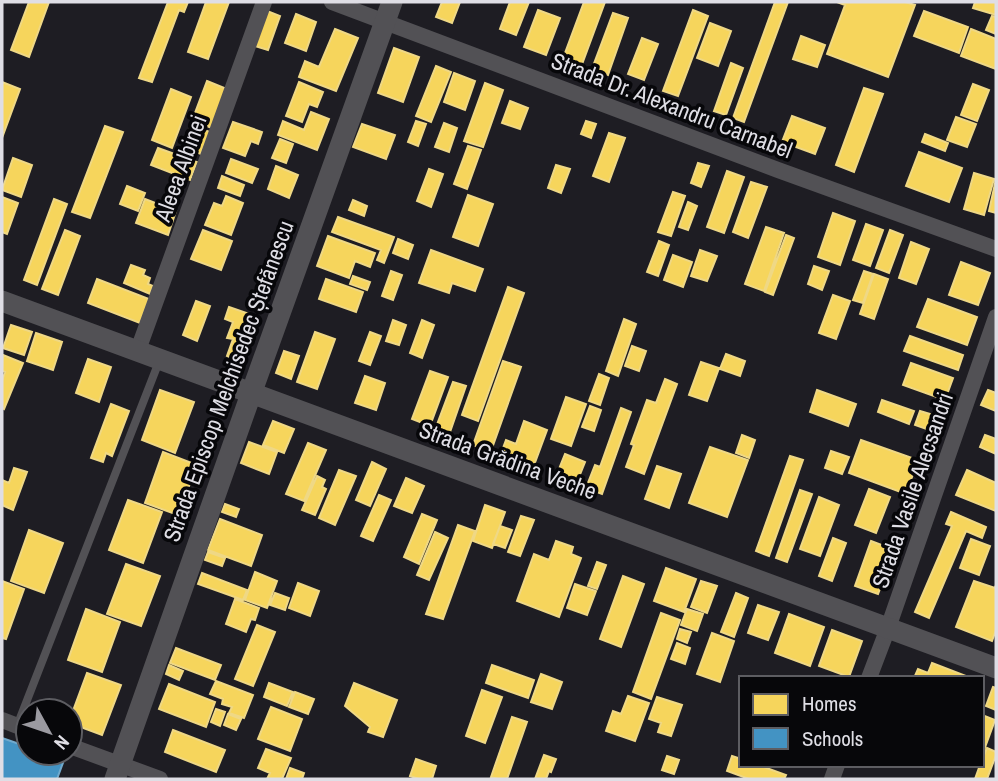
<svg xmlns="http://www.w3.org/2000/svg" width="998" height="781" viewBox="0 0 998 781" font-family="'Archivo Narrow',sans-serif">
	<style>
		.homes { fill: #f6d55c; stroke: #efd885; stroke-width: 2 }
		.schools { fill: #4393c3; stroke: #72aacd; stroke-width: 2 }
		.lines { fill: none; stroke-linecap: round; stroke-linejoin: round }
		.service { stroke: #525155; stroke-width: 8 }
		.minor { stroke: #525155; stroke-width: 16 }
		.tertiary { stroke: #525155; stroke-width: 21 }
		.labels { text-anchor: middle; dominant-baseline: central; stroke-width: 7; stroke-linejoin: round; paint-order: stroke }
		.street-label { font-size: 23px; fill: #dfdee5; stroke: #07070a }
	</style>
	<rect width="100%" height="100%" fill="#1e1d23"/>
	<!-- homes -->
	<path class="homes" d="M 29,2 L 49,2 L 29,57 L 11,50 Z
		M 168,2 L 188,2 L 184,12 L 179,10 L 152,82 L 139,78 Z
		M 206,2 L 229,2 L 208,59 L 188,52 Z
		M 442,2 L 460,2 L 452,23 L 436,17 Z
		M 510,2 L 529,2 L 516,35 L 500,29 Z
		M 584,2 L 605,2 L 581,67 L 562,61 Z
		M 775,2 L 788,2 L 744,122 L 733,118 Z
		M 837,2 L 905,2 L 915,5 L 888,77 L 827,54 L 845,5 Z
		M 975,2 L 996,2 L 996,15 L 973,8 Z
		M 538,10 L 560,18 L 546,55 L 524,47 Z
		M 693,10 L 708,16 L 678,96 L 663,91 Z
		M 267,11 L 280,16 L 268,50 L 255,46 Z
		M 924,11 L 968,27 L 959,53 L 914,36 Z
		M 613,13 L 628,18 L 608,75 L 592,69 Z
		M 296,14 L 316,22 L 306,51 L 285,43 Z
		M 992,16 L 996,17 L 996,34 L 986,30 Z
		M 710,23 L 731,31 L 718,66 L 697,58 Z
		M 335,29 L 358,38 L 336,91 L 299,77 L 305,61 L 319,67 Z
		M 971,29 L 996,39 L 996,69 L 961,56 Z
		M 801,36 L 825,45 L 817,67 L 793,59 Z
		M 642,38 L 658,44 L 644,80 L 628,74 Z
		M 394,48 L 419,57 L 403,102 L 378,93 Z
		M 731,63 L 743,68 L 726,115 L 714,111 Z
		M 436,66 L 451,72 L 431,122 L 416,116 Z
		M 454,73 L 475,81 L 465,110 L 444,102 Z
		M 207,81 L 227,89 L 212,128 L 192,121 Z
		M 2,82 L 20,89 L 2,138 Z
		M 299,82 L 323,92 L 317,107 L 309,104 L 302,122 L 286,116 Z
		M 485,83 L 503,90 L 483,147 L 464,141 Z
		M 973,84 L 989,90 L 977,121 L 961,115 Z
		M 864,88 L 883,94 L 854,172 L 836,165 Z
		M 171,89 L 191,97 L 172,148 L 152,140 Z
		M 510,101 L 528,108 L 520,129 L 502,123 Z
		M 311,112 L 329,119 L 317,150 L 278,135 L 283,121 L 304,130 Z
		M 792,116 L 825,128 L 815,154 L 782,142 Z
		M 956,117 L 976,124 L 967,147 L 947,140 Z
		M 416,121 L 426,124 L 418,146 L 408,142 Z
		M 586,121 L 596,124 L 591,138 L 581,134 Z
		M 233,122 L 262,132 L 258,144 L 251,141 L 245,156 L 223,148 Z
		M 444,123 L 457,128 L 449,152 L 435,147 Z
		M 362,124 L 395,135 L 386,159 L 353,147 Z
		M 191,125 L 210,132 L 201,154 L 182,147 Z
		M 105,126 L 123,132 L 90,218 L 72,212 Z
		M 609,133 L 625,138 L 609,182 L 593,176 Z
		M 925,134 L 948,143 L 945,151 L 922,142 Z
		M 280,139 L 293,144 L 286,163 L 272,158 Z
		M 468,146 L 481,150 L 467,189 L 454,184 Z
		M 158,148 L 197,162 L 190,180 L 151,165 Z
		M 919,152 L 962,168 L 949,202 L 906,186 Z
		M 13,158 L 32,165 L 21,197 L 2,190 Z
		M 231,159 L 258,169 L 252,183 L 226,173 Z
		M 698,163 L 709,166 L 701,187 L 691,183 Z
		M 556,165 L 570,169 L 561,193 L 548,188 Z
		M 276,166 L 298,175 L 289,198 L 268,189 Z
		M 429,169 L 443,174 L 431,207 L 417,201 Z
		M 727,171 L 744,177 L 724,233 L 707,227 Z
		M 974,173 L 994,179 L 984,215 L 964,209 Z
		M 222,176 L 244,185 L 240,196 L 218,188 Z
		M 996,179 L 996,213 L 989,211 Z
		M 751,182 L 767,187 L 748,238 L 733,232 Z
		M 127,186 L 145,193 L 138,211 L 120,204 Z
		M 673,192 L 685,196 L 671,236 L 658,232 Z
		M 468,195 L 493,204 L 478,246 L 453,237 Z
		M 226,196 L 243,203 L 231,235 L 205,225 L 214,203 L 222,206 Z
		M 2,197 L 18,203 L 7,234 L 2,232 Z
		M 54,199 L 67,204 L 37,285 L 24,280 Z
		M 145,199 L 176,211 L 168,235 L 136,223 Z
		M 353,200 L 367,206 L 364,216 L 349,210 Z
		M 688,202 L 697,206 L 688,230 L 679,227 Z
		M 833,213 L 855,221 L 840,265 L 818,257 Z
		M 338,217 L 394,237 L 384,263 L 377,260 L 381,250 L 332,232 Z
		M 866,224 L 883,230 L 870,266 L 853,260 Z
		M 766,227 L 784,233 L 764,291 L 745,284 Z
		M 65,230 L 80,236 L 58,295 L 42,289 Z
		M 203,230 L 232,241 L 221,270 L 191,259 Z
		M 890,230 L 903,235 L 889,273 L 876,268 Z
		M 786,235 L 794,238 L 773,295 L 765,292 Z
		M 328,236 L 375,253 L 370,267 L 355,261 L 349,278 L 317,266 Z
		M 398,239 L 413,245 L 408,259 L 393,253 Z
		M 659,241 L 669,245 L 658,276 L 647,272 Z
		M 911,242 L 929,249 L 916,284 L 899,278 Z
		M 431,250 L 483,269 L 475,291 L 452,283 L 449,293 L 419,283 Z
		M 700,250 L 717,256 L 707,281 L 691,276 Z
		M 673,255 L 692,262 L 683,287 L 664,280 Z
		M 961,262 L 990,273 L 978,305 L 949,295 Z
		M 131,265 L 145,270 L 143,275 L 150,278 L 148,284 L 153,286 L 150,294 L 124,283 Z
		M 814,266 L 829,271 L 822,290 L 808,284 Z
		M 391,271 L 402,275 L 393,300 L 382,296 Z
		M 864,271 L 873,274 L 863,303 L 853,300 Z
		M 874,274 L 888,279 L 874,319 L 860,314 Z
		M 353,276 L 370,282 L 367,290 L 350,284 Z
		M 97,279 L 149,299 L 140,323 L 88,303 Z
		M 326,279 L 363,292 L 356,312 L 319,299 Z
		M 508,287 L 524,293 L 478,421 L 462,415 Z
		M 833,295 L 850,301 L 836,339 L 819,333 Z
		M 928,299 L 977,317 L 967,345 L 917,327 Z
		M 196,301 L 210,306 L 197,341 L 183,335 Z
		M 229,307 L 258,317 L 242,362 L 227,356 L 233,339 L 227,338 L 233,322 L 225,319 Z
		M 624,319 L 636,324 L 618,376 L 606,371 Z
		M 393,320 L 406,325 L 399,345 L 386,341 Z
		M 422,320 L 434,325 L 422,358 L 410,353 Z
		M 11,325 L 32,332 L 24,355 L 3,348 Z
		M 315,332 L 335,339 L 317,389 L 297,382 Z
		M 370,332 L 381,336 L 370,365 L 359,361 Z
		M 36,333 L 62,342 L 53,370 L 27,361 Z
		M 910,336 L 963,355 L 958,370 L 904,351 Z
		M 632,346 L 646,351 L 639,371 L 625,366 Z
		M 284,351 L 299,356 L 291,379 L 276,373 Z
		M 726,354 L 745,361 L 740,376 L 720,369 Z
		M 3,355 L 23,363 L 4,409 L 2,408 L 2,381 L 5,372 L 2,371 Z
		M 88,359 L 111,367 L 99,402 L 76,393 Z
		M 503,361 L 521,367 L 491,451 L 473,445 Z
		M 701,362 L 719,368 L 707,401 L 689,395 Z
		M 911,363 L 953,378 L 945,400 L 903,385 Z
		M 430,371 L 448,377 L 430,426 L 412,419 Z
		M 599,374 L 609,378 L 600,405 L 589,401 Z
		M 365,376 L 385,383 L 376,410 L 355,403 Z
		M 665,379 L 677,384 L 644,474 L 626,467 L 634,445 L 631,444 L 647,400 L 656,403 Z
		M 453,382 L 466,386 L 449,435 L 435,430 Z
		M 160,390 L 194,402 L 175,453 L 142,440 Z
		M 817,390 L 856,404 L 848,426 L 810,412 Z
		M 988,390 L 996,393 L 996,411 L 981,405 Z
		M 566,397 L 586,404 L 571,446 L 551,439 Z
		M 882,400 L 914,411 L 909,424 L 878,412 Z
		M 111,404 L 129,411 L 112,456 L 106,453 L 103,462 L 91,458 Z
		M 590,406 L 601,410 L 594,431 L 582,427 Z
		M 621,408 L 631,412 L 602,494 L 586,488 L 595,465 L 600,467 Z
		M 920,411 L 940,417 L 935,432 L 915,425 Z
		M 273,421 L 294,429 L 284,453 L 263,445 Z
		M 524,421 L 547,430 L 533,468 L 500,456 L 506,440 L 516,444 Z
		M 742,435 L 755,440 L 749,458 L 736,453 Z
		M 985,435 L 996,439 L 996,454 L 980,447 Z
		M 861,440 L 918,460 L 906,494 L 849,473 Z
		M 249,442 L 277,452 L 269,474 L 241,463 Z
		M 308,443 L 326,450 L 304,501 L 286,494 Z
		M 710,447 L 748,460 L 727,517 L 689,503 Z
		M 831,451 L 849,457 L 842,474 L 825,468 Z
		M 163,452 L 197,465 L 178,515 L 145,503 Z
		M 565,454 L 585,462 L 575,487 L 555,479 Z
		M 790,456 L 803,460 L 769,556 L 756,551 Z
		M 372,462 L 386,469 L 370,506 L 356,500 Z
		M 657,466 L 681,474 L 669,508 L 645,499 Z
		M 14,468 L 27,472 L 13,510 L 2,505 L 2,480 L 9,483 Z
		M 339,470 L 356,476 L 335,525 L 319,518 Z
		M 967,470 L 996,483 L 996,511 L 956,495 Z
		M 317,476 L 325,480 L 322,487 L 326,489 L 315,515 L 302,510 Z
		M 406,478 L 424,486 L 412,513 L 394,506 Z
		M 869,489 L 890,497 L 876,533 L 855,525 Z
		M 800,490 L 812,494 L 787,562 L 776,558 Z
		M 379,495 L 391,500 L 373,541 L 361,536 Z
		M 819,497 L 839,505 L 820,556 L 800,549 Z
		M 128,500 L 162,512 L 143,563 L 109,550 Z
		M 225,504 L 239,509 L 236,517 L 222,512 Z
		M 485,505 L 505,512 L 492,548 L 473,541 Z
		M 951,512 L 986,527 L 982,538 L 966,531 L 929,618 L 915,612 L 952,526 L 946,524 Z
		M 422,514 L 437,520 L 419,564 L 404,557 Z
		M 521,516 L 534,520 L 520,556 L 508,552 Z
		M 220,519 L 262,535 L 251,566 L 208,550 Z
		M 458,525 L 475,531 L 443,619 L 426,614 Z
		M 500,526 L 512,530 L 505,548 L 493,544 Z
		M 29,530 L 63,543 L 44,593 L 11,581 Z
		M 435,532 L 448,538 L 429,580 L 417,575 Z
		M 833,538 L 846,543 L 832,581 L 819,576 Z
		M 971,539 L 990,546 L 979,575 L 960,568 Z
		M 556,541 L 573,547 L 571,554 L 581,558 L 559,617 L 517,601 L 534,554 L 549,560 Z
		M 871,541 L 895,550 L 878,594 L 855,586 Z
		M 208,552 L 225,558 L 222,566 L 205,560 Z
		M 597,562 L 606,565 L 597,589 L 588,586 Z
		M 126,564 L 160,576 L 141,626 L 107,614 Z
		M 666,568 L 696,579 L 684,612 L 654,601 Z
		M 255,572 L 277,581 L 267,608 L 245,600 Z
		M 202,573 L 247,590 L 243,600 L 198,584 Z
		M 623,576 L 644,584 L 621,647 L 600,639 Z
		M 2,581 L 24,589 L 6,639 L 2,638 Z
		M 701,581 L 717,586 L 707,613 L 691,607 Z
		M 974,581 L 995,588 L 996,585 L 996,630 L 992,641 L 956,627 Z
		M 298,583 L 319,591 L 310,616 L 289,608 Z
		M 575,584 L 596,591 L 587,615 L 567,608 Z
		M 275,593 L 289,598 L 285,610 L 270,605 Z
		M 736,593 L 748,598 L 734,637 L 721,632 Z
		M 235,599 L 259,608 L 255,620 L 251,619 L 246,632 L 226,624 Z
		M 758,605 L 779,612 L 768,640 L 748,633 Z
		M 86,609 L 120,622 L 102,672 L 68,660 Z
		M 687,609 L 703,614 L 697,631 L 681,625 Z
		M 661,613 L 680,620 L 651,699 L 633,692 Z
		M 789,614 L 824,627 L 810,666 L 775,653 Z
		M 257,625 L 275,632 L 253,686 L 235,679 Z
		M 680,629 L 691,632 L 687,643 L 677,639 Z
		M 832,630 L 862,641 L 849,677 L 819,666 Z
		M 712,633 L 734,641 L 720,682 L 697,674 Z
		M 677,643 L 690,648 L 685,664 L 671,659 Z
		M 176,648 L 221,665 L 215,680 L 170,663 Z
		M 932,663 L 966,676 L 965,678 L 914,678 L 918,669 L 928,673 Z
		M 169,665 L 183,671 L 179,680 L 166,674 Z
		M 492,665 L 534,680 L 528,698 L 486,683 Z
		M 87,673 L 121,685 L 102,735 L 70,723 L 70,719 Z
		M 541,674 L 562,682 L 552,709 L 531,702 Z
		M 216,681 L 253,695 L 244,718 L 229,713 L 232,707 L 222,704 L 223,699 L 210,694 Z
		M 269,683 L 293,692 L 287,706 L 264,697 Z
		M 354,683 L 397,700 L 383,737 L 368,732 L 370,727 L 345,706 Z
		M 169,684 L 215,702 L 206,727 L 159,709 Z
		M 993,687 L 996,688 L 996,710 L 986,706 Z
		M 482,690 L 502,697 L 485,743 L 466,736 Z
		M 295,692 L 314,699 L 308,714 L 289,707 Z
		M 628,696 L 649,703 L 635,741 L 606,731 L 613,711 L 621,714 Z
		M 657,697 L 682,705 L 671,736 L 658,732 L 661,723 L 649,719 Z
		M 271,707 L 302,719 L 290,751 L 258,739 Z
		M 216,709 L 225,712 L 220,726 L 211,722 Z
		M 228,714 L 241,719 L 236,730 L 224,725 Z
		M 982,715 L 995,720 L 984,750 L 982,749 Z
		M 512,717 L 527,722 L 507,779 L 498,779 L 491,777 Z
		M 173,730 L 225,750 L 216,772 L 165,752 Z
		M 987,748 L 996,752 L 996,755 L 987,779 L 975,779 L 980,765 L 982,765 L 982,760 Z
		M 266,749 L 291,758 L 282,779 L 267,779 L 270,773 L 258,768 Z
		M 544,755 L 556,759 L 551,772 L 549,771 L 546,779 L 535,779 Z
		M 667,756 L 679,760 L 674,774 L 662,770 Z
		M 732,756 L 741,759 L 741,765 L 758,765 L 786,775 L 784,779 L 749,779 L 727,771 Z
		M 416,759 L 436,766 L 432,779 L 419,779 L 410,776 Z
		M 290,768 L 304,773 L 302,779 L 286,779 Z"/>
	<!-- schools -->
	<path class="schools" d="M 2,738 L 28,747 L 28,753 L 45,753 L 64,760 L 57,779 L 2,779 Z"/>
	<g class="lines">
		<!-- service -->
		<path class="service" d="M 17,726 L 160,359"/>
		<!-- minor -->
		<path class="minor" d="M 332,2 L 778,170 L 996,249
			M 138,350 L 264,2
			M 869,678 L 888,628 L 996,317
			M 2,720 L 28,730
			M 70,746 L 160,779
			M 832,779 L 837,765"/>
		<!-- tertiary -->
		<path class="tertiary" d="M 2,301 L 996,668
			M 115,779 L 251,394 L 392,2"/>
	</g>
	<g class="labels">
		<!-- street labels -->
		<g class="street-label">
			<text transform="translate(672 105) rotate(21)">Strada Dr. Alexandru Carnabel</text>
			<text transform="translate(180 168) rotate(-70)">Aleea Albinei</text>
			<text transform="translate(228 381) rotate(-70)">Strada Episcop Melchisedec Ștefănescu</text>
			<text transform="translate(508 460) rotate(20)">Strada Grădina Veche</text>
			<text transform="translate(912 490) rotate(-71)">Strada Vasile Alecsandri</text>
		</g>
	</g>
	<!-- border -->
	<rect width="998" height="781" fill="none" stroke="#dfdee5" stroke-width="7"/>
	<!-- legend -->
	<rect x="739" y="676" width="245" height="91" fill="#07070a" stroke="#5d5d62" stroke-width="2"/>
	<rect x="753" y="694" width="35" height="21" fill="#f6d55c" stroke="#5d5d62" stroke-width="2"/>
	<text x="802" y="711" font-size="21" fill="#dfdee5">Homes</text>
	<rect x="753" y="728" width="35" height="21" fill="#4393c3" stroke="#5d5d62" stroke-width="2"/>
	<text x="802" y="746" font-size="21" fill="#dfdee5">Schools</text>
	<!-- north arrow -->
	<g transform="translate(49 732) rotate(130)"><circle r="33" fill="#07070a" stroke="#5d5d62" stroke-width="2"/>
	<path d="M0-5L12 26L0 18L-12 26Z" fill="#9b9aa1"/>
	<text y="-10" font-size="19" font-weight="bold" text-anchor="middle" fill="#dfdee5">N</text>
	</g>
</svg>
